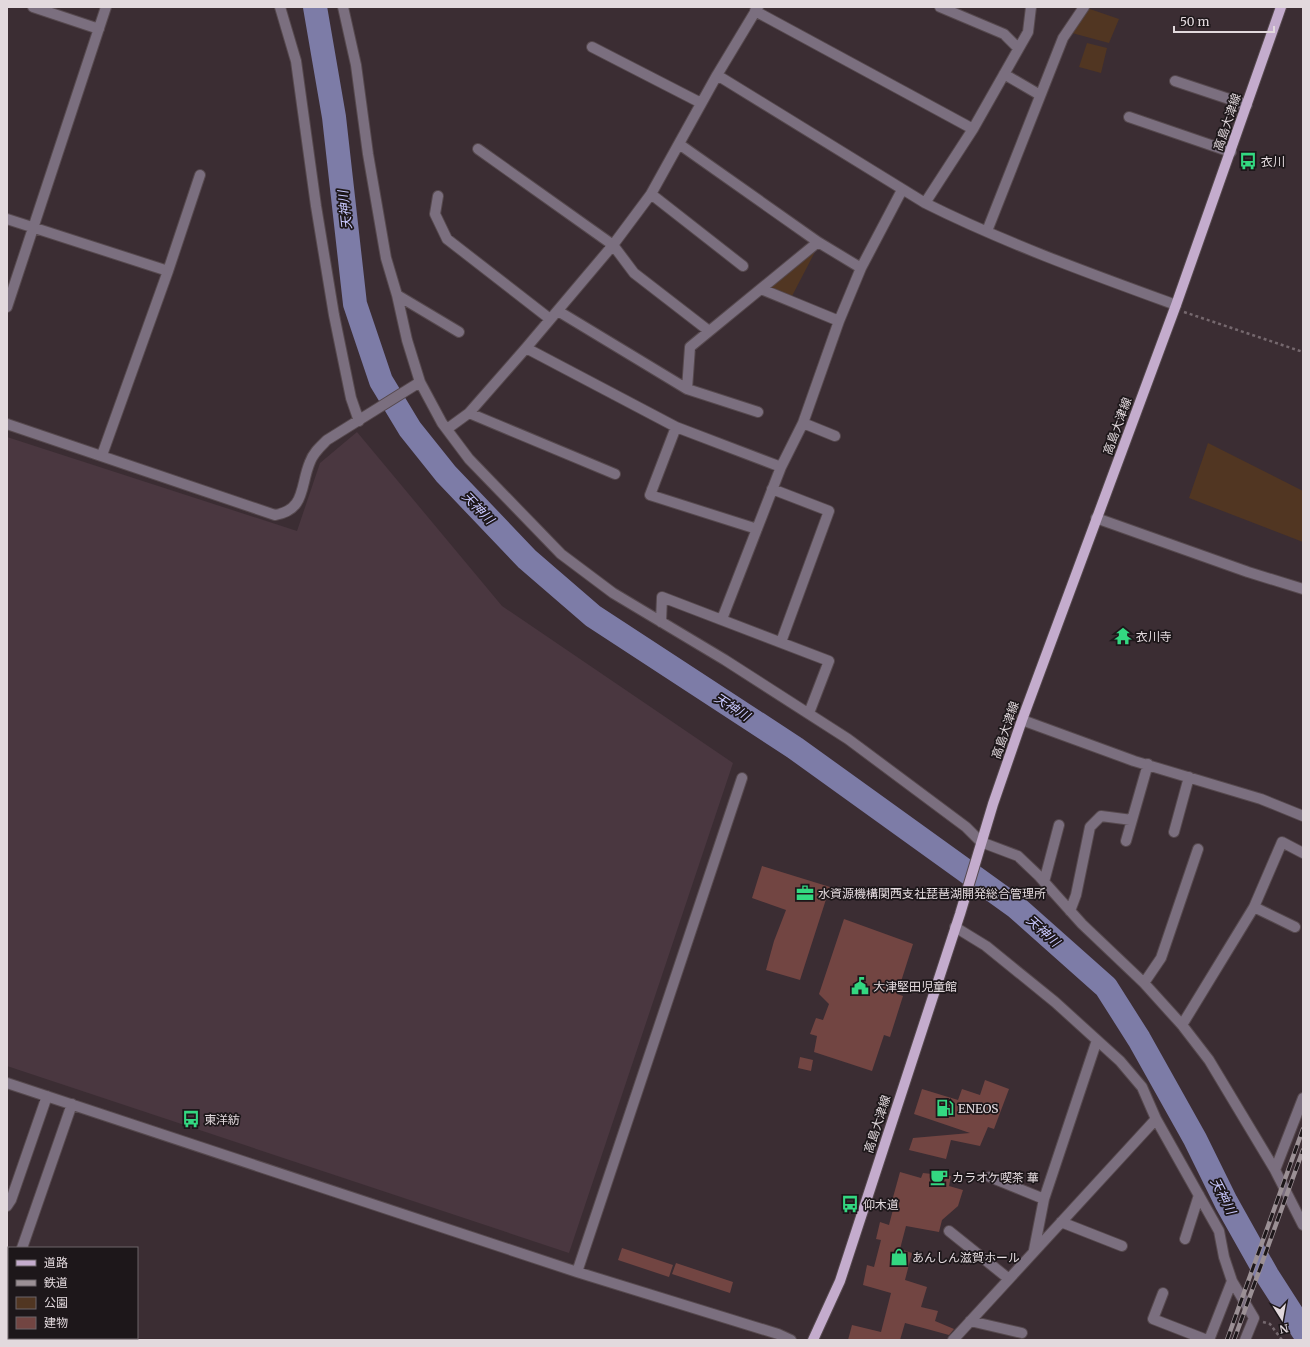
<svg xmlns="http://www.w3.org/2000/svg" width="1310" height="1347" viewBox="0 0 1310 1347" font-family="Merriweather,'Noto Sans JP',serif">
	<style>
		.built { fill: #4a3740 }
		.green { fill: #513622 }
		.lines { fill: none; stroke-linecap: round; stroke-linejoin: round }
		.river { stroke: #7d7ca7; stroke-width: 24 }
		.building { fill: #724542 }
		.minor-casing { stroke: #56494e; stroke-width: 12 }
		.major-casing { stroke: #56494e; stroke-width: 12 }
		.path { stroke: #75686e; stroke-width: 2.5; stroke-dasharray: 3 3; stroke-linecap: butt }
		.minor { stroke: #7b6f7f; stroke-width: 10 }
		.major { stroke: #c4accd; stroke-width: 10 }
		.rail-casing { stroke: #9b9095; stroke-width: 4.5 }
		.rail { stroke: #1d171a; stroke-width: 3; stroke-dasharray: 9; stroke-linecap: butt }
		.labels { text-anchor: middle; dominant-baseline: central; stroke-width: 3.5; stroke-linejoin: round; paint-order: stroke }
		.street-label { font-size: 12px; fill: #e2d9dd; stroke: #1d171a }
		.poi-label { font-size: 12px; fill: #e2d9dd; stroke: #1d171a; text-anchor: start }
		.water-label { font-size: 13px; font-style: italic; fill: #c9c9ff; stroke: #1d171a }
	</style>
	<rect width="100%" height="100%" fill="#3b2d33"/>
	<!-- built -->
	<path class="built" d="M 357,432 L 502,606 L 733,763 L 569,1253 L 7,1066 L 7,437 L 297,531 L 320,463 Z"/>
	<!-- green -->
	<path class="green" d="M 1084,7 L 1119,19 L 1109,43 L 1072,33 Z
		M 1087,43 L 1107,48 L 1101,73 L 1079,67 Z
		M 818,246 L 792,296 L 769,288 Z
		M 1208,443 L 1303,491 L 1303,542 L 1189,498 Z"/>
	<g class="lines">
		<!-- river -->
		<path class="river" d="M 315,7 L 334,117 L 355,304 L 381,381 L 410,429 L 446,474 L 527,559 L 593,616 L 795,748 L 1016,907 L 1106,987 L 1139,1039 L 1195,1139 L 1226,1202 L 1267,1275 L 1303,1331"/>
	</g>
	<!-- building -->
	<path class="building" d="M 762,866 L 830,887 L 800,980 L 766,970 L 774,941 L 786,910 L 752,898 Z
		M 844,919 L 913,944 L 897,994 L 903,996 L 890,1037 L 884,1035 L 872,1071 L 814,1052 L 817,1036 L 810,1034 L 816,1018 L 823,1020 L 829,1004 L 819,994 Z
		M 800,1057 L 813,1060 L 811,1071 L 798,1068 Z
		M 985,1080 L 1009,1089 L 994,1129 L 988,1127 L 980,1146 L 951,1140 L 946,1159 L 909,1150 L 913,1138 L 970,1133 L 914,1114 L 922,1089 L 958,1100 L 962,1089 L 980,1095 Z
		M 900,1172 L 921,1178 L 923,1173 L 951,1176 L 949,1186 L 963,1190 L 958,1206 L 942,1220 L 939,1232 L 906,1226 L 900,1249 L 912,1253 L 905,1280 L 927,1287 L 921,1307 L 938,1311 L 935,1321 L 954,1329 L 949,1335 L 905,1323 L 900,1340 L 848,1340 L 852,1325 L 881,1332 L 891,1293 L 863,1285 L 867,1265 L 874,1267 L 881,1240 L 876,1239 L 880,1222 L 889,1225 L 895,1202 L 892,1201 Z
		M 622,1248 L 673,1265 L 669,1277 L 618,1260 Z
		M 676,1263 L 733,1282 L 730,1293 L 672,1274 Z"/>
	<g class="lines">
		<!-- minor casing -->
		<g class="minor-casing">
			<path id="minor" d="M 33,7 L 99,29
				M 280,7 L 296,61 L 316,206 L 334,315 L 351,398 L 359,421
				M 343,7 L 356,65 L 368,154 L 386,258 L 397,295 L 407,340 L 420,382 L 442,423 L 469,459 L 561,554 L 613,593 L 725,660 L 848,739 L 966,827 L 981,842 L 1018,856 L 1038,875 L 1082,924 L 1144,983 L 1182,1025 L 1209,1060 L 1275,1170 L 1303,1225
				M 940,7 L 1004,34 L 1018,48
				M 755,11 L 973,129
				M 592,47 L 701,103
				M 1004,74 L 1040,95
				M 717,75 L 925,203 C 1005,243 1091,274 1176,305
				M 1175,81 L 1247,105
				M 1129,117 L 1231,152
				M 679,144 L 818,242 L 861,268
				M 478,149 L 613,245 L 634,273 L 709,331
				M 651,194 L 743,266
				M 438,196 L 435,214 L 447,239 L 550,319
				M 925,203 L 973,129 L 1028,32 L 1031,7
				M 7,219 L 168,271
				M 987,231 L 1063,38 L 1084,7
				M 761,289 L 839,321
				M 397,295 L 459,332
				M 7,307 L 106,7
				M 558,311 L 687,389 L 690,347 L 818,242
				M 526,348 L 676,427 L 781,467
				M 687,389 L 758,412
				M 469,413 L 615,474
				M 803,423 L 835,436
				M 7,424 L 275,515 C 306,510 300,485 310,462 C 313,453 320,447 327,440 L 420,382
				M 676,427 L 650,495 L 757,529
				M 447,429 L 469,413 L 526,348 L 613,245 L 651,194 L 717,75 L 758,7
				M 102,455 L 168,271 L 200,175
				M 772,489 L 829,511 L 781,642
				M 1096,518 L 1248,572 L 1303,589
				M 722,619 L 781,467 L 803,423 L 839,321 L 861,268 L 902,190
				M 661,622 L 662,597 L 829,661 L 809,713
				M 1022,720 L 1134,761 L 1261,799 L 1303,816
				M 1174,832 L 1189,777
				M 1126,841 L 1148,764
				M 1044,882 L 1059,825
				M 1254,907 L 1295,927
				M 1070,911 L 1076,895 L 1090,827 L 1101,816 L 1132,820
				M 955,927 L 986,946 L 1055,1002 L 1120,1061 L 1142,1087 L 1156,1119 L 1219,1231 L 1224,1257 L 1232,1281 L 1209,1340
				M 1144,983 L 1161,958 L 1198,849
				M 1182,1025 L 1254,907 L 1282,842 L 1303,853
				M 7,1083 L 577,1272 L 778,1334 L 791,1340
				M 1275,1170 L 1303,1098
				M 990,1177 L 1044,1199
				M 7,1206 L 11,1200 L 47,1096
				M 1061,1222 L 1122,1246
				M 949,1231 L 1009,1279
				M 1185,1239 L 1199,1195
				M 22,1248 L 72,1104
				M 1034,1250 L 1044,1199 L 1097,1040
				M 577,1272 L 742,778
				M 1232,1281 L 1254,1318 L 1245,1340
				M 7,1293 L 9,1287
				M 1163,1293 L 1153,1319 L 1207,1340
				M 970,1321 L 1022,1333
				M 953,1340 L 1156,1119"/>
		</g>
		<!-- major casing -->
		<g class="major-casing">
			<path id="major" d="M 813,1340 L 840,1281 L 960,914 L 993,804 L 1022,720 L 1176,305 L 1281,7"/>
		</g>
		<!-- path -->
		<path class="path" d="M 1184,312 L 1303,352
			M 1263,1322 L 1270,1324 L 1282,1340"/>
		<!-- minor -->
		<use href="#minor" class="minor"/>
		<!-- major -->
		<use href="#major" class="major"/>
		<!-- rail casing -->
		<g class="rail-casing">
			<path id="rail" d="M 1227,1340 L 1303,1129
				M 1234,1340 L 1303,1150"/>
		</g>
		<!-- rail -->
		<use href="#rail" class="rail"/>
	</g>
	<!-- icons -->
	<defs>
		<g id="bus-bare" transform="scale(1.38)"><path d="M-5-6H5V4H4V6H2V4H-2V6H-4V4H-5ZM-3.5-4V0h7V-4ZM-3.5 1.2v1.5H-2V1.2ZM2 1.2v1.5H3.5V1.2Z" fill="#33d881" stroke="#1d171a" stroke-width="2.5" paint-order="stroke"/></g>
		<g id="temple-bare" transform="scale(1.38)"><path d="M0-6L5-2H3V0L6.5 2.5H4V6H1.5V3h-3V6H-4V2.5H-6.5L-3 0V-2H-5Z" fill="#33d881" stroke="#1d171a" stroke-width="2.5" paint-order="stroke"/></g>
		<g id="office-bare" transform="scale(1.38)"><path d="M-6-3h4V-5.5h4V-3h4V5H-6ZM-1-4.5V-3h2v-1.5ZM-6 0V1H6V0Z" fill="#33d881" stroke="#1d171a" stroke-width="2.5" paint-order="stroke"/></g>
		<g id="civic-bare" transform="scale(1.38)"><path d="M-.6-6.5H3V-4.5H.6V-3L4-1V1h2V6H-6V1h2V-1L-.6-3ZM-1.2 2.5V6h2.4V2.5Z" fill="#33d881" stroke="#1d171a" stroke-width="2.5" paint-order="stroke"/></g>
		<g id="fuel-bare" transform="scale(1.38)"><path d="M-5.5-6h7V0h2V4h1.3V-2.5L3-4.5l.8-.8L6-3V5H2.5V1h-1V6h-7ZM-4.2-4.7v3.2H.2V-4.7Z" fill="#33d881" stroke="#1d171a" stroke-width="2.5" paint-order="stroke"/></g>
		<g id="cafe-bare" transform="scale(1.38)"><path d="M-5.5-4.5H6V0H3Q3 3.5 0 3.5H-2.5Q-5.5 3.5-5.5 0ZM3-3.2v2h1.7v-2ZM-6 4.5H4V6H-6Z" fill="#33d881" stroke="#1d171a" stroke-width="2.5" paint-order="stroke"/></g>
		<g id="shop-bare" transform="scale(1.38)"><path d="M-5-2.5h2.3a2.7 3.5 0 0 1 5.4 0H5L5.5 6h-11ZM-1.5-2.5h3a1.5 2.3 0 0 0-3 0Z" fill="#33d881" stroke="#1d171a" stroke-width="2.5" paint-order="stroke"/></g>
	</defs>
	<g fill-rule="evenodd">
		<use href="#bus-bare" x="1248" y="161"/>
		<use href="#temple-bare" x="1123" y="636"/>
		<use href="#office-bare" x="805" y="893"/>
		<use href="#civic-bare" x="860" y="986"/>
		<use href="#fuel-bare" x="945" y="1108"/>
		<use href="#bus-bare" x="191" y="1119"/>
		<use href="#cafe-bare" x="939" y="1177"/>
		<use href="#bus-bare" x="850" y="1204"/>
		<use href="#shop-bare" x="899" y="1257"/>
	</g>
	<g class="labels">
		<!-- street labels -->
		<g class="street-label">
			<text transform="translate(1227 122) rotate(-71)">高島大津線</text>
			<text transform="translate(1117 426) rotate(-70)">高島大津線</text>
			<text transform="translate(1005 730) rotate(-71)">高島大津線</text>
			<text transform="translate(877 1124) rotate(-72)">高島大津線</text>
		</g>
		<!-- poi labels -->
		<g class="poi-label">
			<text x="1261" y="161">衣川</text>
			<text x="1136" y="636">衣川寺</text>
			<text x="818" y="893">水資源機構関西支社琵琶湖開発総合管理所</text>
			<text x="873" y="986">大津堅田児童館</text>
			<text x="958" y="1108">ENEOS</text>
			<text x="204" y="1119">東洋紡</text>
			<text x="952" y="1177">カラオケ喫茶 華</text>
			<text x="863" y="1204">仰木道</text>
			<text x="912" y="1257">あんしん滋賀ホール</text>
		</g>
		<!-- water labels -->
		<g class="water-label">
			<text transform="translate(345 210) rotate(-96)">天神川</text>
			<text transform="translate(478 508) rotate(46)">天神川</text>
			<text transform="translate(732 707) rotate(33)">天神川</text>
			<text transform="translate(1043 931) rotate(42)">天神川</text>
			<text transform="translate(1223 1196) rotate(63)">天神川</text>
		</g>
	</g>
	<!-- border -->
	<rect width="1310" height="1347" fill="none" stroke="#e2d9dd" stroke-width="16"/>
	<!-- legend -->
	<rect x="8" y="1247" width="130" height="92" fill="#1d171a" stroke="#6c6568"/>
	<rect x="16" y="1260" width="20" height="6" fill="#c4accd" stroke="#6c6568"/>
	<text x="44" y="1267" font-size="12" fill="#e2d9dd">道路</text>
	<rect x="16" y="1280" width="20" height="6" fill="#9b9095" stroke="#6c6568"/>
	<text x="44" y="1287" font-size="12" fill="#e2d9dd">鉄道</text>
	<rect x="16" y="1297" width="20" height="12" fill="#513622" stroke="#6c6568"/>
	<text x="44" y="1307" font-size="12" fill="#e2d9dd">公園</text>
	<rect x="16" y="1317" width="20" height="12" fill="#724542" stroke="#6c6568"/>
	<text x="44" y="1327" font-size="12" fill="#e2d9dd">建物</text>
	<!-- north arrow -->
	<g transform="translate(1282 1319) rotate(169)" stroke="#1d171a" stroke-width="3" paint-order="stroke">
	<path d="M0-3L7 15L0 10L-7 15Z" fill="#e2d9dd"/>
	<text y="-6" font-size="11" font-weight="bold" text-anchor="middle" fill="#e2d9dd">N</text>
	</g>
	<!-- scale -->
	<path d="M1174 26v6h100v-6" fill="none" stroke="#e2d9dd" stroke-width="2"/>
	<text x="1180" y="26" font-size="12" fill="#e2d9dd" stroke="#1d171a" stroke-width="3" paint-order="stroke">50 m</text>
</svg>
